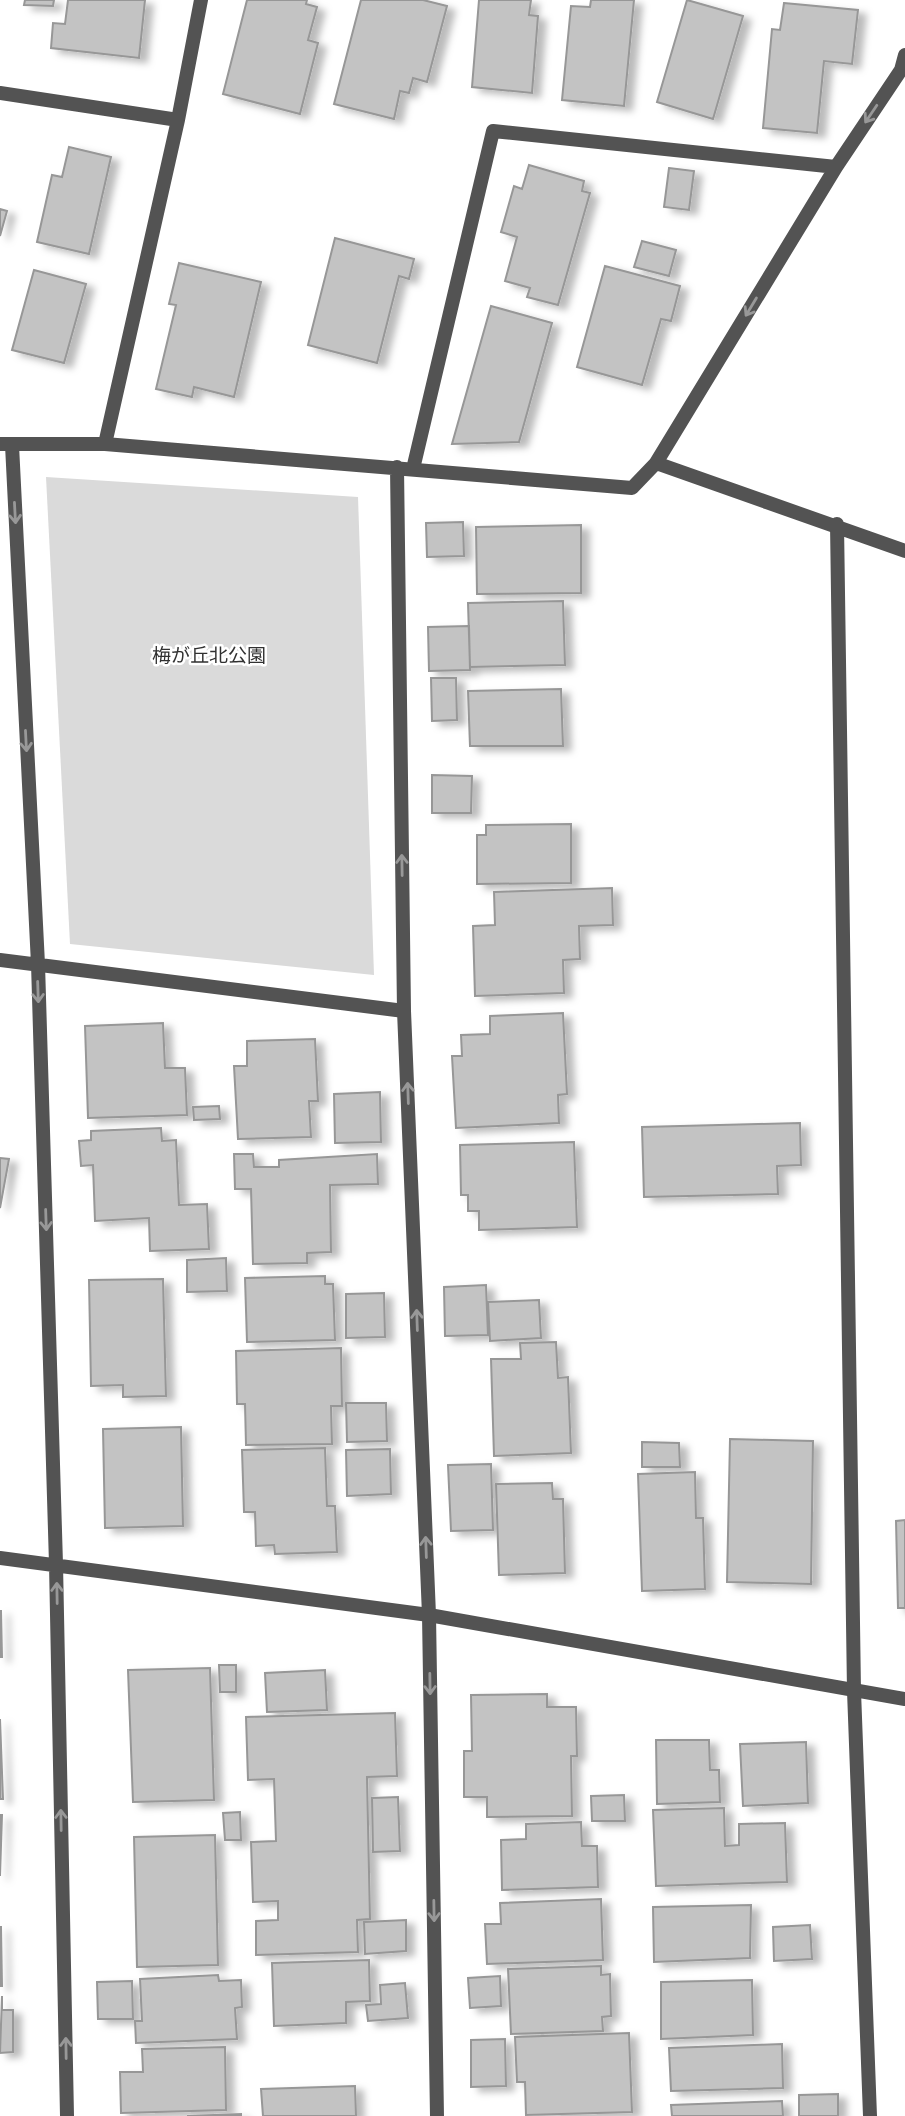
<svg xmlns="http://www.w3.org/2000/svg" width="905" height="2116" viewBox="0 0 905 2116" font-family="Ubuntu,'Noto Sans JP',sans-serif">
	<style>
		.green { fill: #dadada }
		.building { fill: #c3c3c3; stroke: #979797; stroke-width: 2; filter: url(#shadow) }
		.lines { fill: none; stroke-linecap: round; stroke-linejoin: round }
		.street { stroke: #535353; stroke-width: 14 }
		.oneway { stroke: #989898 }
		.labels { text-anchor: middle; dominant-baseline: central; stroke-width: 5; stroke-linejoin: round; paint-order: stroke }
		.park-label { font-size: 19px; fill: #313131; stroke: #fff }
	</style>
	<defs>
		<filter id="shadow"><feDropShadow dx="8" dy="4.5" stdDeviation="3.5" flood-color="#0004"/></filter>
	</defs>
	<rect width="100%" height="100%" fill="#fff"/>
	<!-- green -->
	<path class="green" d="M 46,477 L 358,497 L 374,975 L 70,944 Z"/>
	<!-- building -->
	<path class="building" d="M 25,0 L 54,0 L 53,6 L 24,5 Z
		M 68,0 L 145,0 L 139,58 L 51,48 L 53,23 L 65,24 Z
		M 247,0 L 307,0 L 306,4 L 317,7 L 308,40 L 318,43 L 300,114 L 223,94 Z
		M 361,0 L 423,0 L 447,6 L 427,82 L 413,78 L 409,93 L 400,91 L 394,119 L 334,104 Z
		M 479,0 L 531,0 L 529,15 L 538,16 L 532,93 L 472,87 Z
		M 591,0 L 634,0 L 624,106 L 562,100 L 571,6 L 590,7 Z
		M 687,0 L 743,16 L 713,119 L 657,102 Z
		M 784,3 L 858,10 L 852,64 L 824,61 L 817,133 L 763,128 L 772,29 L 780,30 Z
		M 69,147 L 111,157 L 89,254 L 37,242 L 52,175 L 62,177 Z
		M 529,165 L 584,181 L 582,191 L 590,193 L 558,305 L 527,297 L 530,288 L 505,281 L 517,237 L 501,232 L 514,186 L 522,189 Z
		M 669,168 L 694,171 L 689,210 L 664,207 Z
		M 0,209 L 7,211 L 0,236 Z
		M 335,238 L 414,259 L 409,279 L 399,276 L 377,363 L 308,345 Z
		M 642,241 L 676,250 L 669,276 L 634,267 Z
		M 179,263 L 261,282 L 234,397 L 194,387 L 192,397 L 156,389 L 176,305 L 169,304 Z
		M 605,266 L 680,286 L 671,321 L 661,319 L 642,385 L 577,367 Z
		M 34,270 L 86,284 L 64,363 L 12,350 Z
		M 491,306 L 552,323 L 519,442 L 452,444 Z
		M 463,522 L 464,556 L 427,557 L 426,523 Z
		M 581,525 L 581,593 L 477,594 L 476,527 Z
		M 563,601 L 565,665 L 470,667 L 468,603 Z
		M 469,626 L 470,670 L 429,671 L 428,627 Z
		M 431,678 L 456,678 L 457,720 L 432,721 Z
		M 561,689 L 563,746 L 470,746 L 468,691 Z
		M 432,775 L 472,776 L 471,813 L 432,813 Z
		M 571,824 L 571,883 L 477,884 L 477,835 L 486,835 L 486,825 Z
		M 612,888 L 613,925 L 579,926 L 580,959 L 563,960 L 564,993 L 475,996 L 473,926 L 495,925 L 494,892 Z
		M 563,1013 L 567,1094 L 558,1095 L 559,1123 L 456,1128 L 452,1056 L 462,1056 L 461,1035 L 490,1034 L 490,1016 Z
		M 163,1023 L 165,1068 L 185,1068 L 187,1115 L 88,1118 L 85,1026 Z
		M 315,1039 L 318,1101 L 309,1101 L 311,1137 L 238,1139 L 234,1066 L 247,1066 L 247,1041 Z
		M 380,1092 L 381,1142 L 335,1143 L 334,1094 Z
		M 219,1106 L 220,1119 L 194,1120 L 193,1107 Z
		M 800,1123 L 801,1165 L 777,1166 L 778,1194 L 644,1197 L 642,1127 Z
		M 161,1128 L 162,1141 L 176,1140 L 179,1205 L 207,1204 L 209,1249 L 150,1251 L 149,1218 L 95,1221 L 93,1165 L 81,1166 L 79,1141 L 91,1140 L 91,1131 Z
		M 574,1142 L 577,1227 L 479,1230 L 479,1211 L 468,1211 L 468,1195 L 461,1195 L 460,1145 Z
		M 234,1154 L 253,1154 L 254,1167 L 279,1167 L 279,1160 L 377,1154 L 378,1184 L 330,1185 L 331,1252 L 307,1253 L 307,1263 L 253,1264 L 251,1189 L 235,1189 Z
		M 0,1158 L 9,1159 L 0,1208 Z
		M 226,1258 L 227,1291 L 187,1292 L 187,1260 Z
		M 325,1276 L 325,1284 L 333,1284 L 335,1340 L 247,1342 L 245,1278 Z
		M 163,1279 L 166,1396 L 123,1397 L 123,1385 L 91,1386 L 89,1280 Z
		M 486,1285 L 488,1335 L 445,1336 L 444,1287 Z
		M 384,1293 L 385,1337 L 346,1338 L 346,1294 Z
		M 539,1300 L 541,1338 L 490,1341 L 488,1302 Z
		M 556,1342 L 558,1378 L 568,1377 L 571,1453 L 494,1456 L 491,1359 L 521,1359 L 520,1343 Z
		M 341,1348 L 342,1406 L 331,1406 L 332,1444 L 246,1445 L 245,1404 L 237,1404 L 236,1351 Z
		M 346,1403 L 386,1403 L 387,1441 L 347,1442 Z
		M 181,1427 L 183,1526 L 105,1528 L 103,1429 Z
		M 730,1439 L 813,1441 L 811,1584 L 727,1582 Z
		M 642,1442 L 679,1443 L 680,1467 L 642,1467 Z
		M 325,1448 L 327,1506 L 335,1506 L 337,1552 L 275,1554 L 274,1545 L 256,1546 L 255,1512 L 244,1512 L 242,1450 Z
		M 390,1449 L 391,1494 L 347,1496 L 346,1450 Z
		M 491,1464 L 493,1530 L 451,1531 L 448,1465 Z
		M 695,1472 L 696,1518 L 703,1518 L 705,1589 L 642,1591 L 638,1474 Z
		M 552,1483 L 553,1499 L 563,1499 L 565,1573 L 499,1575 L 496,1484 Z
		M 905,1520 L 905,1608 L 898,1608 L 896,1521 Z
		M 0,1611 L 1,1611 L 2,1657 L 0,1657 Z
		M 219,1665 L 236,1665 L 236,1692 L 220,1692 Z
		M 210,1668 L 214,1800 L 133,1802 L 128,1670 Z
		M 325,1670 L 327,1710 L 267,1712 L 265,1673 Z
		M 547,1694 L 547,1707 L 576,1707 L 577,1756 L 571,1756 L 572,1816 L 487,1817 L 487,1797 L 464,1797 L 464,1751 L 472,1751 L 471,1695 Z
		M 395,1713 L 397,1776 L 367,1777 L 370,1919 L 357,1920 L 358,1952 L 256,1955 L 256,1921 L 278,1920 L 278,1901 L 253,1902 L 251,1842 L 276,1841 L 274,1779 L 248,1780 L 246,1717 Z
		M 0,1719 L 3,1799 L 0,1799 Z
		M 656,1740 L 709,1740 L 710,1770 L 719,1770 L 720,1802 L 657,1804 Z
		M 806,1742 L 808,1803 L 743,1806 L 740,1744 Z
		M 624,1795 L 625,1821 L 592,1821 L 591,1796 Z
		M 398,1797 L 400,1851 L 373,1852 L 372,1798 Z
		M 724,1808 L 725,1846 L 739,1845 L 739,1824 L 785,1823 L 787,1882 L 656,1886 L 653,1810 Z
		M 240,1812 L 241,1840 L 225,1840 L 223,1813 Z
		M 0,1815 L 2,1815 L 0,1876 Z
		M 581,1822 L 582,1846 L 597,1846 L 598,1887 L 502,1890 L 501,1840 L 526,1839 L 526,1824 Z
		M 215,1835 L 218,1965 L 137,1967 L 134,1837 Z
		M 601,1899 L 603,1960 L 487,1964 L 485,1924 L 501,1924 L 500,1903 Z
		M 751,1905 L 750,1958 L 654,1962 L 653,1907 Z
		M 406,1920 L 406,1951 L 365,1954 L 364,1922 Z
		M 810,1925 L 812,1959 L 774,1961 L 773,1927 Z
		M 1,1927 L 2,1986 L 0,1986 L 0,1927 Z
		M 369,1960 L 370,2001 L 346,2002 L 346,2023 L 274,2026 L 272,1963 Z
		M 601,1966 L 601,1975 L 610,1974 L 611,2016 L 602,2017 L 603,2031 L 511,2034 L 508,1969 Z
		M 218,1975 L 219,1981 L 241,1980 L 242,2007 L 235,2008 L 237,2039 L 136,2043 L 135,2021 L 142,2021 L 140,1979 Z
		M 500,1976 L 501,2006 L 470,2008 L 468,1978 Z
		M 752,1980 L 753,2035 L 661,2039 L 661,1982 Z
		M 132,1981 L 133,2019 L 98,2019 L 97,1982 Z
		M 405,1983 L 408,2018 L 368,2021 L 366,2005 L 381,2004 L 380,1985 Z
		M 2,1996 L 2,2010 L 13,2010 L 13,2052 L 0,2053 Z
		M 629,2033 L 632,2112 L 526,2115 L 525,2082 L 517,2082 L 515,2037 Z
		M 505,2039 L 506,2086 L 471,2087 L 471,2040 Z
		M 782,2044 L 783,2088 L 671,2091 L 669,2048 Z
		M 225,2047 L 226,2110 L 121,2113 L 120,2072 L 143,2072 L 142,2049 Z
		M 355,2086 L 356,2116 L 263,2116 L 261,2089 Z
		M 838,2094 L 838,2116 L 799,2116 L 799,2095 Z
		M 782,2101 L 783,2116 L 672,2116 L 671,2105 Z
		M 241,2114 L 241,2116 L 187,2116 Z"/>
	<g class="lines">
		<!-- street -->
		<path class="street" d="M 0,93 L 178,120
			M 0,444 L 105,444 L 632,488 L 656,463 L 836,167 L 901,70 L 905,55
			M 105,444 L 178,120 L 201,0
			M 12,445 L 38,964 L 56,1564 L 67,2116
			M 656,463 L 905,551
			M 397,467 L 404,1011 L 429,1615 L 437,2116
			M 413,469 L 493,131 L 836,167
			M 837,524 L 854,1691 L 870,2116
			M 0,960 L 404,1011
			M 0,1558 L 429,1615 L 905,1699"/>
	</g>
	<!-- one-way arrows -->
	<defs><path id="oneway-shaft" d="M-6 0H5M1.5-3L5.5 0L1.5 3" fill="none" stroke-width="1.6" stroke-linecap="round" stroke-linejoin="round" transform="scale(1.75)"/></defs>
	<g class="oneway">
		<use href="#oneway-shaft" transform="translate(871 114) rotate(124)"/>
		<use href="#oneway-shaft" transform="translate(751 307) rotate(121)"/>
		<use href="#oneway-shaft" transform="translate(15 513) rotate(87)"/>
		<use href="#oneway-shaft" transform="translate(26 741) rotate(87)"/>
		<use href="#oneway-shaft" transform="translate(402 865) rotate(-91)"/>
		<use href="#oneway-shaft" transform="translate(38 992) rotate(88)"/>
		<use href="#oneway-shaft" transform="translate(408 1093) rotate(-92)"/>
		<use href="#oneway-shaft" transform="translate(46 1220) rotate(88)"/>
		<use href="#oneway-shaft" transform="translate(417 1320) rotate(-92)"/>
		<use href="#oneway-shaft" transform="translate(426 1547) rotate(-92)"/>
		<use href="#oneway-shaft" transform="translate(57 1593) rotate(-91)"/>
		<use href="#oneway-shaft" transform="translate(430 1684) rotate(89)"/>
		<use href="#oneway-shaft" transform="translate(61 1820) rotate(-91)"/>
		<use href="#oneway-shaft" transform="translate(434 1911) rotate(89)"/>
		<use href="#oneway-shaft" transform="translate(66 2048) rotate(-91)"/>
	</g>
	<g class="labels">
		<!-- park labels -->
		<g class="park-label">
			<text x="209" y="655">梅が丘北公園</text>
		</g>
	</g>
</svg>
